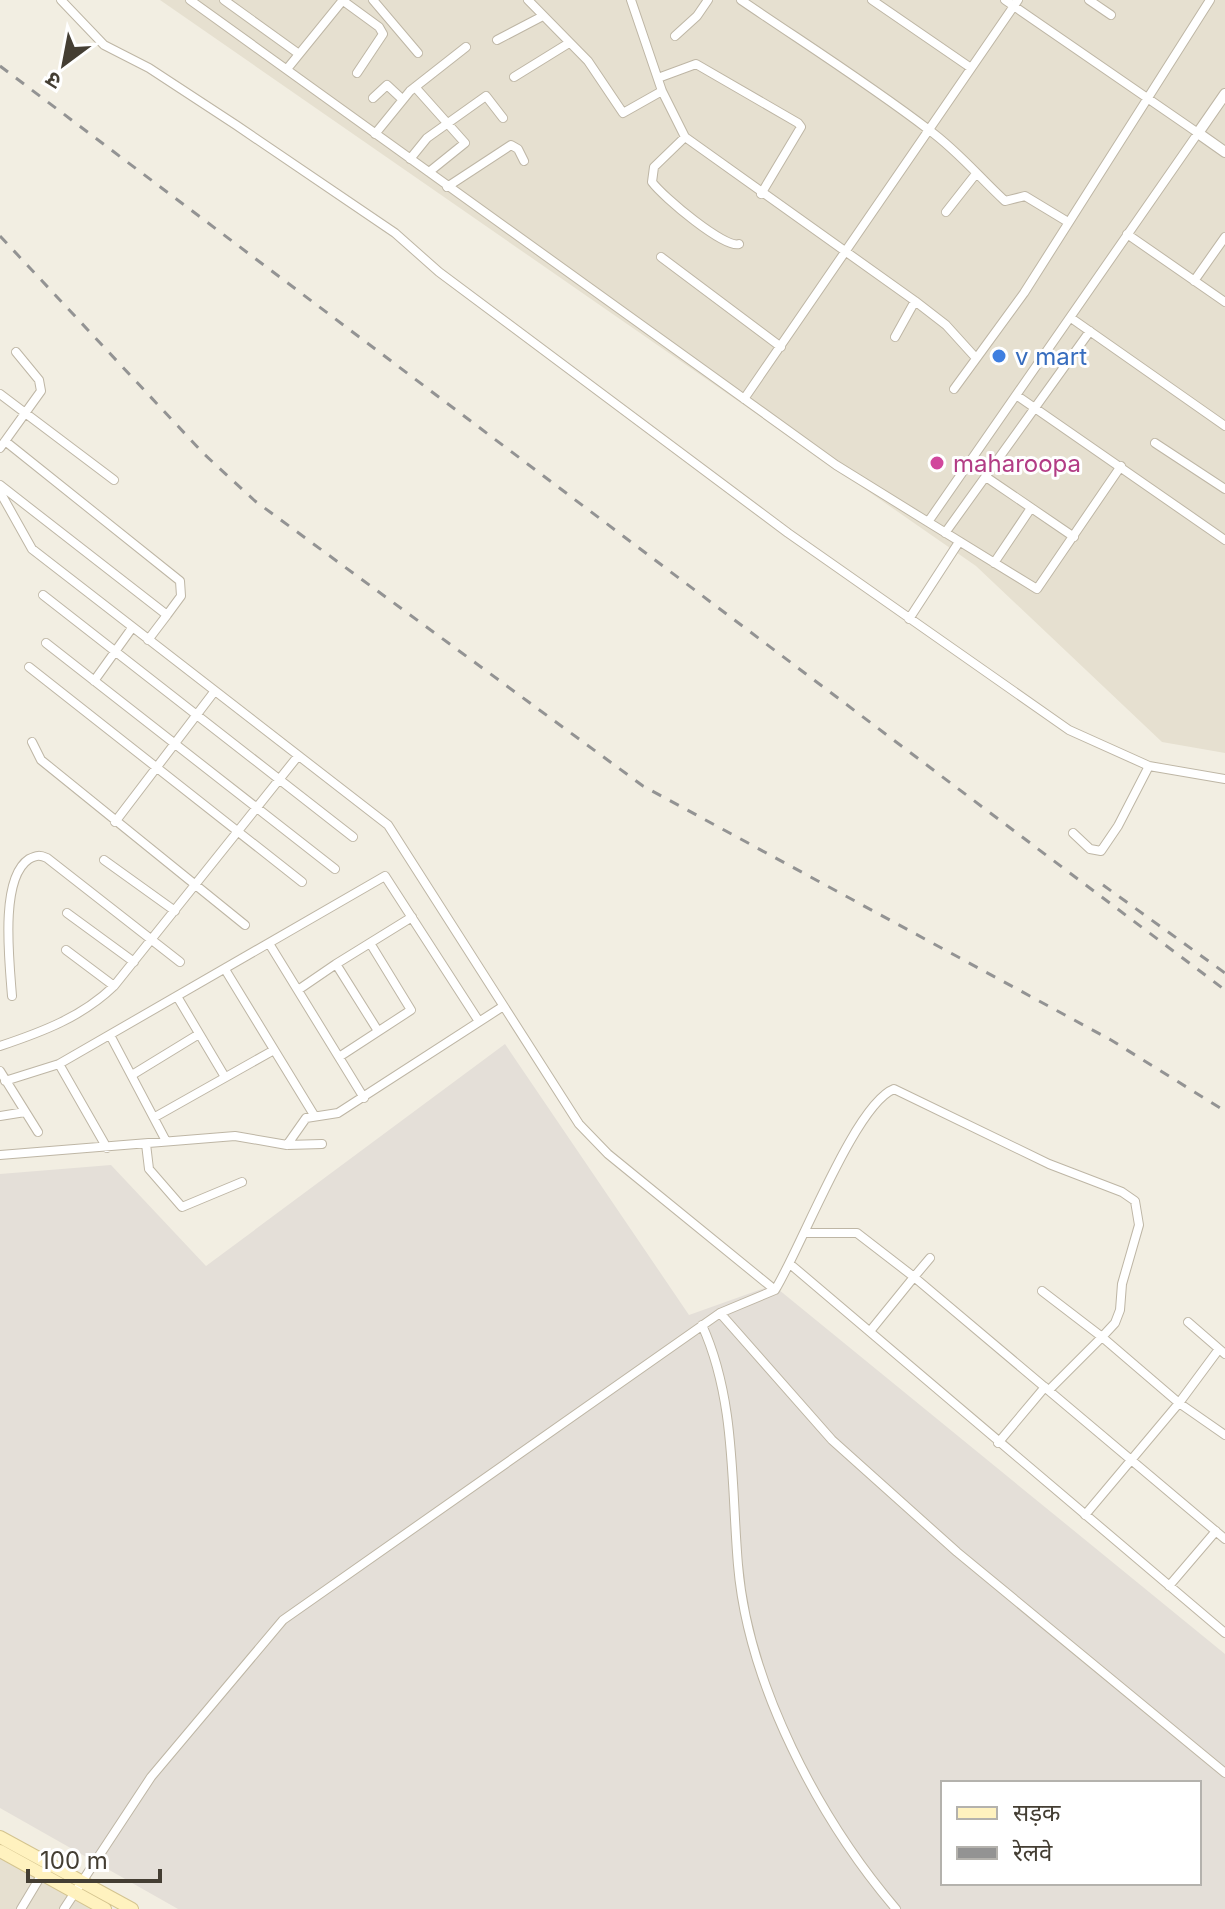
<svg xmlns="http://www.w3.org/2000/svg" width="1225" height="1909" viewBox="0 0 1225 1909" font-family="Inter,'Noto Sans Devanagari',sans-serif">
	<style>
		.residential { fill: #e6e0d0 }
		.industrial { fill: #e4dfd8; fill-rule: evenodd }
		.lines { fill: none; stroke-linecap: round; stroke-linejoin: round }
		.minor-casing { stroke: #beb6a5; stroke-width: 10 }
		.tertiary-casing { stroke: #beb6a5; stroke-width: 12 }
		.secondary-casing { stroke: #d4c48f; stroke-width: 14 }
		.minor { stroke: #fff; stroke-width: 8 }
		.tertiary { stroke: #fff; stroke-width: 10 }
		.secondary { stroke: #fff2bf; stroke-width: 12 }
		.rail { stroke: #939393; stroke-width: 3; stroke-dasharray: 10 10; stroke-linecap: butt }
		.shop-dot { fill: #3f7fe0; stroke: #fff; stroke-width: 3 }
		.hotel-dot { fill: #d1479c; stroke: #fff; stroke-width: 3 }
		.labels { text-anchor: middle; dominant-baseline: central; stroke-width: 6; stroke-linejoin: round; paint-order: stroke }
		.shop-label { font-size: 24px; fill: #366cbe; stroke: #fff; text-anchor: start }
		.hotel-label { font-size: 24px; fill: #b23c85; stroke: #fff; text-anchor: start }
	</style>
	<rect width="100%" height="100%" fill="#f2eee2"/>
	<!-- residential -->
	<path class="residential" d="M 160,0 L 1225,0 L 1225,753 L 1162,742 L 976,566 Z
		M 0,1855 L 98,1909 L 0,1909 Z"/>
	<!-- industrial -->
	<path class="industrial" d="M 505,1044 L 689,1315 L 773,1285 L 1225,1654 L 1225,1909 L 178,1909 L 0,1808 L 0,1174 L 111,1165 L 206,1266 ZM 943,1783 L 1199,1783 L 1199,1883 L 943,1883 Z"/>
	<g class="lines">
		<!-- minor casing -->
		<g class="minor-casing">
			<path id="minor" d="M 61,0 L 104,45 L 149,68 L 236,125 L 395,233 L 439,272 L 788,533 L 1069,730 L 1149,766 L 1225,779
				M 190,0 L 836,465 L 928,522 L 1198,133 L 1005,0
				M 224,0 L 299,54
				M 342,0 L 379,27 L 383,34 L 357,73
				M 373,0 L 418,53
				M 528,0 L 588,61 L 623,113 L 662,91
				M 631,0 L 662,91 L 685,137 L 915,301 L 946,325 L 975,357
				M 741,0 C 804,43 869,84 929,130 C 958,151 979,177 1005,201 L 1025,196 L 1068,222
				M 872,0 L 971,68
				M 1089,0 L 1111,15
				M 675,36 L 697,16 L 708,0
				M 497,40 L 541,17
				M 287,69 L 343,0
				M 514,77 L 569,43
				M 658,78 L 696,64 L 798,123 L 801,127 L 761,194
				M 415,87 L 465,143 L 429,172
				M 373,98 L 387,85 L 402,99
				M 375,134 L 410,91 L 466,47
				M 685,137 L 654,167 L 652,182 C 663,197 725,249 739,244
				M 410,159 L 427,138 L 486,96 L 503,118
				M 447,187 L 511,145 L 518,149 L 524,161
				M 946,212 L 975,175
				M 1127,234 L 1225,302
				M 661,257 L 781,347
				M 1194,281 L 1225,237
				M 1071,318 L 1225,426
				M 895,337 L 915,301
				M 954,389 L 1024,293 L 1210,0
				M 0,394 L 114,480
				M 1016,395 L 1225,540
				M 744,399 L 1018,0
				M 5,441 L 180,581 L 181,596 L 167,615
				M 1155,443 L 1225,489
				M 0,448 L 41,391 L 39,380 L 16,352
				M 986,477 L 1074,537
				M 0,485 L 167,615 L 148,640
				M 0,492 L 32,549 L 388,825 L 579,1124 L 608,1154 L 775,1290 L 720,1313
				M 928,522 L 1037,589 L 1121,466
				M 945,533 L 1090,331
				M 994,563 L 1031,508
				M 43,595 L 353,837
				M 909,619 L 959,542
				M 46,643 L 335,869
				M 29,667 L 302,882
				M 94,681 L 132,628
				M 32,742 L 41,760 L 245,925
				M 115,822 L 214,692
				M 1073,833 L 1090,849 L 1101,851 L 1118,826 L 1149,766
				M 104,860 L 175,911
				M 67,913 L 134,962
				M 270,945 L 364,1098
				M 66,950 L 114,986
				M 226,971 L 314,1115
				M 298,990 L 336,964
				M 12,996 C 9,958 0,878 29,859 C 37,855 40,855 47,858 L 180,962
				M 178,998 L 225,1077
				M 378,1031 L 336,964 L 412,917
				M 110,1035 L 166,1141
				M 0,1046 C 42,1032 82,1017 114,986 L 298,756
				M 339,1057 L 411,1010 L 370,943
				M 59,1064 L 107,1148
				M 0,1071 L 38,1132
				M 132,1075 L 199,1034
				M 5,1081 L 59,1064 L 385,876 L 478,1020
				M 0,1116 L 25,1112
				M 155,1117 L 274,1050
				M 146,1144 L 149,1169 L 182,1207 L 242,1182
				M 287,1145 L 306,1118 L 338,1113 L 502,1007
				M 0,1155 L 235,1136 L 287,1145 L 322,1144
				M 807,1233 L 857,1233 L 914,1277 L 930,1258
				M 790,1264 L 1225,1633
				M 775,1290 C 801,1248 855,1104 894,1089 L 1049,1164 L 1122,1192 L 1135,1201 L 1139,1225 L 1122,1284 L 1120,1310 L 1115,1323 L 1102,1337 L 1042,1291
				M 1188,1322 L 1225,1354
				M 702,1325 C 736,1400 731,1484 738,1565 C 748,1684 819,1819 896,1909
				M 871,1330 L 914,1277 L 1225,1539
				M 1049,1390 L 1102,1337 L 1179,1403 L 1225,1435
				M 998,1443 L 1045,1387
				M 1085,1515 L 1179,1403 L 1219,1349
				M 1169,1586 L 1216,1531
				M 21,1909 L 42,1874
				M 64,1909 L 151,1777 L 283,1620 L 720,1313 L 832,1440 L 957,1552 L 1225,1773"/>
		</g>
		<!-- tertiary casing -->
		<g class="tertiary-casing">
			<path id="tertiary" d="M 1225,94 L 1198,133 L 1225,152"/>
		</g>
		<!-- secondary casing -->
		<g class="secondary-casing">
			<path id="secondary" d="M 0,1837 L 132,1909
				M 0,1851 L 105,1909"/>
		</g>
		<!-- minor -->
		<use href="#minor" class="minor"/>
		<!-- tertiary -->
		<use href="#tertiary" class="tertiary"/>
		<!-- secondary -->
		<use href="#secondary" class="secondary"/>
		<!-- rail -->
		<path class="rail" d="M 0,66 L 1225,990
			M 0,236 L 204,454 L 255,501 L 643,786 L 1111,1040 L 1225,1111
			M 1103,885 L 1225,973"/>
	</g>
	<!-- markers -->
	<circle class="shop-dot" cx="999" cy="356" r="8"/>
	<circle class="hotel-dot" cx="937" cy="463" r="8"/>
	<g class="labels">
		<!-- shop labels -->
		<g class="shop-label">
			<text x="1015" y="356">v mart</text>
		</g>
		<!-- hotel labels -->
		<g class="hotel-label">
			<text x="953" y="463">maharoopa</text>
		</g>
	</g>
	<!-- legend -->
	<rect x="941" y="1781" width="260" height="104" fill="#ffffff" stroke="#b4b2ad" stroke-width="2"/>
	<rect x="957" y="1807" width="40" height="12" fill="#fff2bf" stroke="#b4b2ad" stroke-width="2"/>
	<text x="1013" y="1821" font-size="24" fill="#443e33">सड़क</text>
	<rect x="957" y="1847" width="40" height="12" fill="#939393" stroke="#b4b2ad" stroke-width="2"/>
	<text x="1013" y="1861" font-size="24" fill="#443e33">रेलवे</text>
	<!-- north arrow -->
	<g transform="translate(64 64) rotate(212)" stroke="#ffffff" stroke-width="6" paint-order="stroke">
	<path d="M0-6L14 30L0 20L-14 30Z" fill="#443e33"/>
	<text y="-12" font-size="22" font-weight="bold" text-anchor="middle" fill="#443e33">उ</text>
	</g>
	<!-- scale -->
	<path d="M28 1869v12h132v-12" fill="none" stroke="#443e33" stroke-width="4"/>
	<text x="40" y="1869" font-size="24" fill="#443e33" stroke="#ffffff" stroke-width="6" paint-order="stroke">100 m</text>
</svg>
